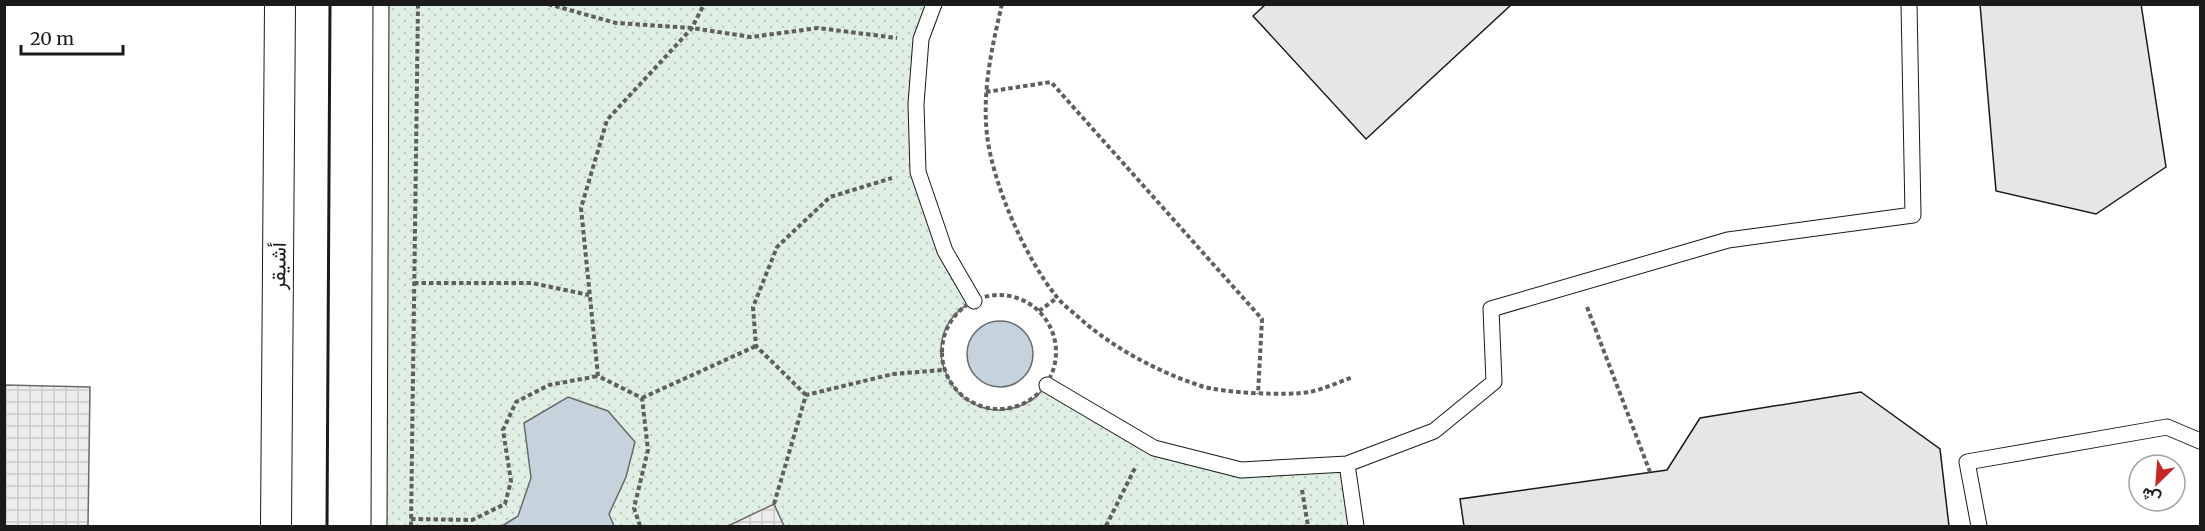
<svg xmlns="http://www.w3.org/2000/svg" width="2205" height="531" viewBox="0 0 2205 531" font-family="Merriweather,Vazirmatn,serif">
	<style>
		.park { fill: url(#park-dots); stroke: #6a6a6a; stroke-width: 1.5 }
		.plaza { fill: url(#plaza-grid); stroke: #6a6a6a; stroke-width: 1.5 }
		.water { fill: #c6d2dc; stroke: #6a6a6a; stroke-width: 1.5 }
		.building { fill: #e6e6e6; stroke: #1a1a1a; stroke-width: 1.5 }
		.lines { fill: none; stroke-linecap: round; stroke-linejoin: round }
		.lane-casing { stroke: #1a1a1a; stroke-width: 17 }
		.street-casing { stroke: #1a1a1a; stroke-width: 32 }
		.path { stroke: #5f5f5f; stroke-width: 4; stroke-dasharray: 4.5 3; stroke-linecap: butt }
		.lane { stroke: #fff; stroke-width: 15 }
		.street { stroke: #fff; stroke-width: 30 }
		.wall { stroke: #1a1a1a; stroke-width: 3 }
		.labels { text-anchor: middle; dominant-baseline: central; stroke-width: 4.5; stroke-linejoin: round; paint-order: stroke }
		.street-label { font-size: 21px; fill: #1a1a1a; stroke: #fff }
	</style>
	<defs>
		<pattern id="park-dots" width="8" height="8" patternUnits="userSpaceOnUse" patternTransform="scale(1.5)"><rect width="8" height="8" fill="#e0efe3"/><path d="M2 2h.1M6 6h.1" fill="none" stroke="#c0ccc2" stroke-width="1.8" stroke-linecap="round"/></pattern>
		<pattern id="plaza-grid" width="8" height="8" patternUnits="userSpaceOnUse" patternTransform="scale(1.5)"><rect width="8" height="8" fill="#ededed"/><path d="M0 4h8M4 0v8" fill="none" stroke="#cbcbcb"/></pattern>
	</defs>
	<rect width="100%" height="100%" fill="#fff"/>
	<!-- park -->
	<path class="park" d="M 381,4 L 934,5 L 921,39 L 918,172 L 974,301 C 902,337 961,441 1030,401 C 1037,397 1042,390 1047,385 L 1154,448 L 1241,470 L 1347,464 L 1356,526 L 379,526 Z"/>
	<!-- plaza -->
	<path class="plaza" d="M 5,385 L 90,387 L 88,526 L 5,526 Z
		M 774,504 L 784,526 L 728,526 Z"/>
	<!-- water -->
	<path class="water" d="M967 354a33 33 0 1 1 66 0a33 33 0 1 1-66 0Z
		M 568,397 L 608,411 L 635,442 L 626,477 L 609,514 L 614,526 L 502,526 L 518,516 L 531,478 L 524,423 Z"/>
	<!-- building -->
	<path class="building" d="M 1266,4 L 1512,4 L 1366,139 L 1253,16 Z
		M 1980,4 L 2141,4 L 2166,167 L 2096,214 L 1996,191 Z
		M 1861,392 L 1940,449 L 1949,526 L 1464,526 L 1460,499 L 1667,470 L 1700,418 Z"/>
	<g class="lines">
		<!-- lane casing -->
		<g class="lane-casing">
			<path id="lane" d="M 934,4 L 921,39 L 916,104 L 918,172 L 945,251 L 974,301
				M 1047,385 L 1154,448 L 1241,470 L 1347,464 L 1434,431 L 1494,382 L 1491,309 L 1728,240 L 1913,215 L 1909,4
				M 1347,464 L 1356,526
				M 379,526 L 381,4
				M 1979,526 L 1967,462 L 2167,427 L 2200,441"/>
		</g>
		<!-- street casing -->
		<g class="street-casing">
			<path id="street" d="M 276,526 L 280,4"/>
		</g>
		<!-- path -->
		<path class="path" d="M 548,4 L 616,23 L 692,28 L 751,37 L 818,28 L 897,38
			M 1002,4 C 992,47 982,90 987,135 C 993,185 1025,257 1056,296 C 1061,303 1069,309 1076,315 C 1111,347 1156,371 1201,386 C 1223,393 1287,396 1310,392 C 1324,389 1339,382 1353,377
			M 986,92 L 1051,82 L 1262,319 L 1258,394
			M 414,283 L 532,283 L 589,295
			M942 352a57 57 0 1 1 114 0a57 57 0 1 1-114 0Z
			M 1587,307 L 1650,472
			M 1039,311 L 1057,298
			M 806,395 L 756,346 L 753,307 L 777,247 L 830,197 L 892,178
			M 642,398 L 756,346
			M 1302,490 L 1308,526
			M 774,504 L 806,395 L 893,374 L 943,370
			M 411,519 L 472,520 L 505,504 L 511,481 L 503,430 L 516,402 L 549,385 L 598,376
			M 411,526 L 418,4
			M 640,526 L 634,508 L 648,450 L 642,398 L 598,376 L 581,208 L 607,120 L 692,28 L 704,4
			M 1106,526 L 1136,466"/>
		<!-- lane -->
		<use href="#lane" class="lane"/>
		<!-- street -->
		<use href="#street" class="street"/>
		<!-- wall -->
		<path class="wall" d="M 327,526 L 330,4"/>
	</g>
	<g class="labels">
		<!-- street labels -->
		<g class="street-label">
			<text transform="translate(278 266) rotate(-89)">أشيقر</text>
		</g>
	</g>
	<!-- border -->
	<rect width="2205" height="531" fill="none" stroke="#1a1a1a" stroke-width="12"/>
	<!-- north arrow -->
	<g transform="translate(2157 483) rotate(205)"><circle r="28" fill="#ffffff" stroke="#a3a3a3" stroke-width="1.5"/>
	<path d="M0-4.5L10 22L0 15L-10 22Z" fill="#c62828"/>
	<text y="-9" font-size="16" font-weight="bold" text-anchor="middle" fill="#1a1a1a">ش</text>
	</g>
	<!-- scale -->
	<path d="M21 45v9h102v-9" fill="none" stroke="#1a1a1a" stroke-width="3"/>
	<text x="30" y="45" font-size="18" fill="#1a1a1a" stroke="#ffffff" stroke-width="4.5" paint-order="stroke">20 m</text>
</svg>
